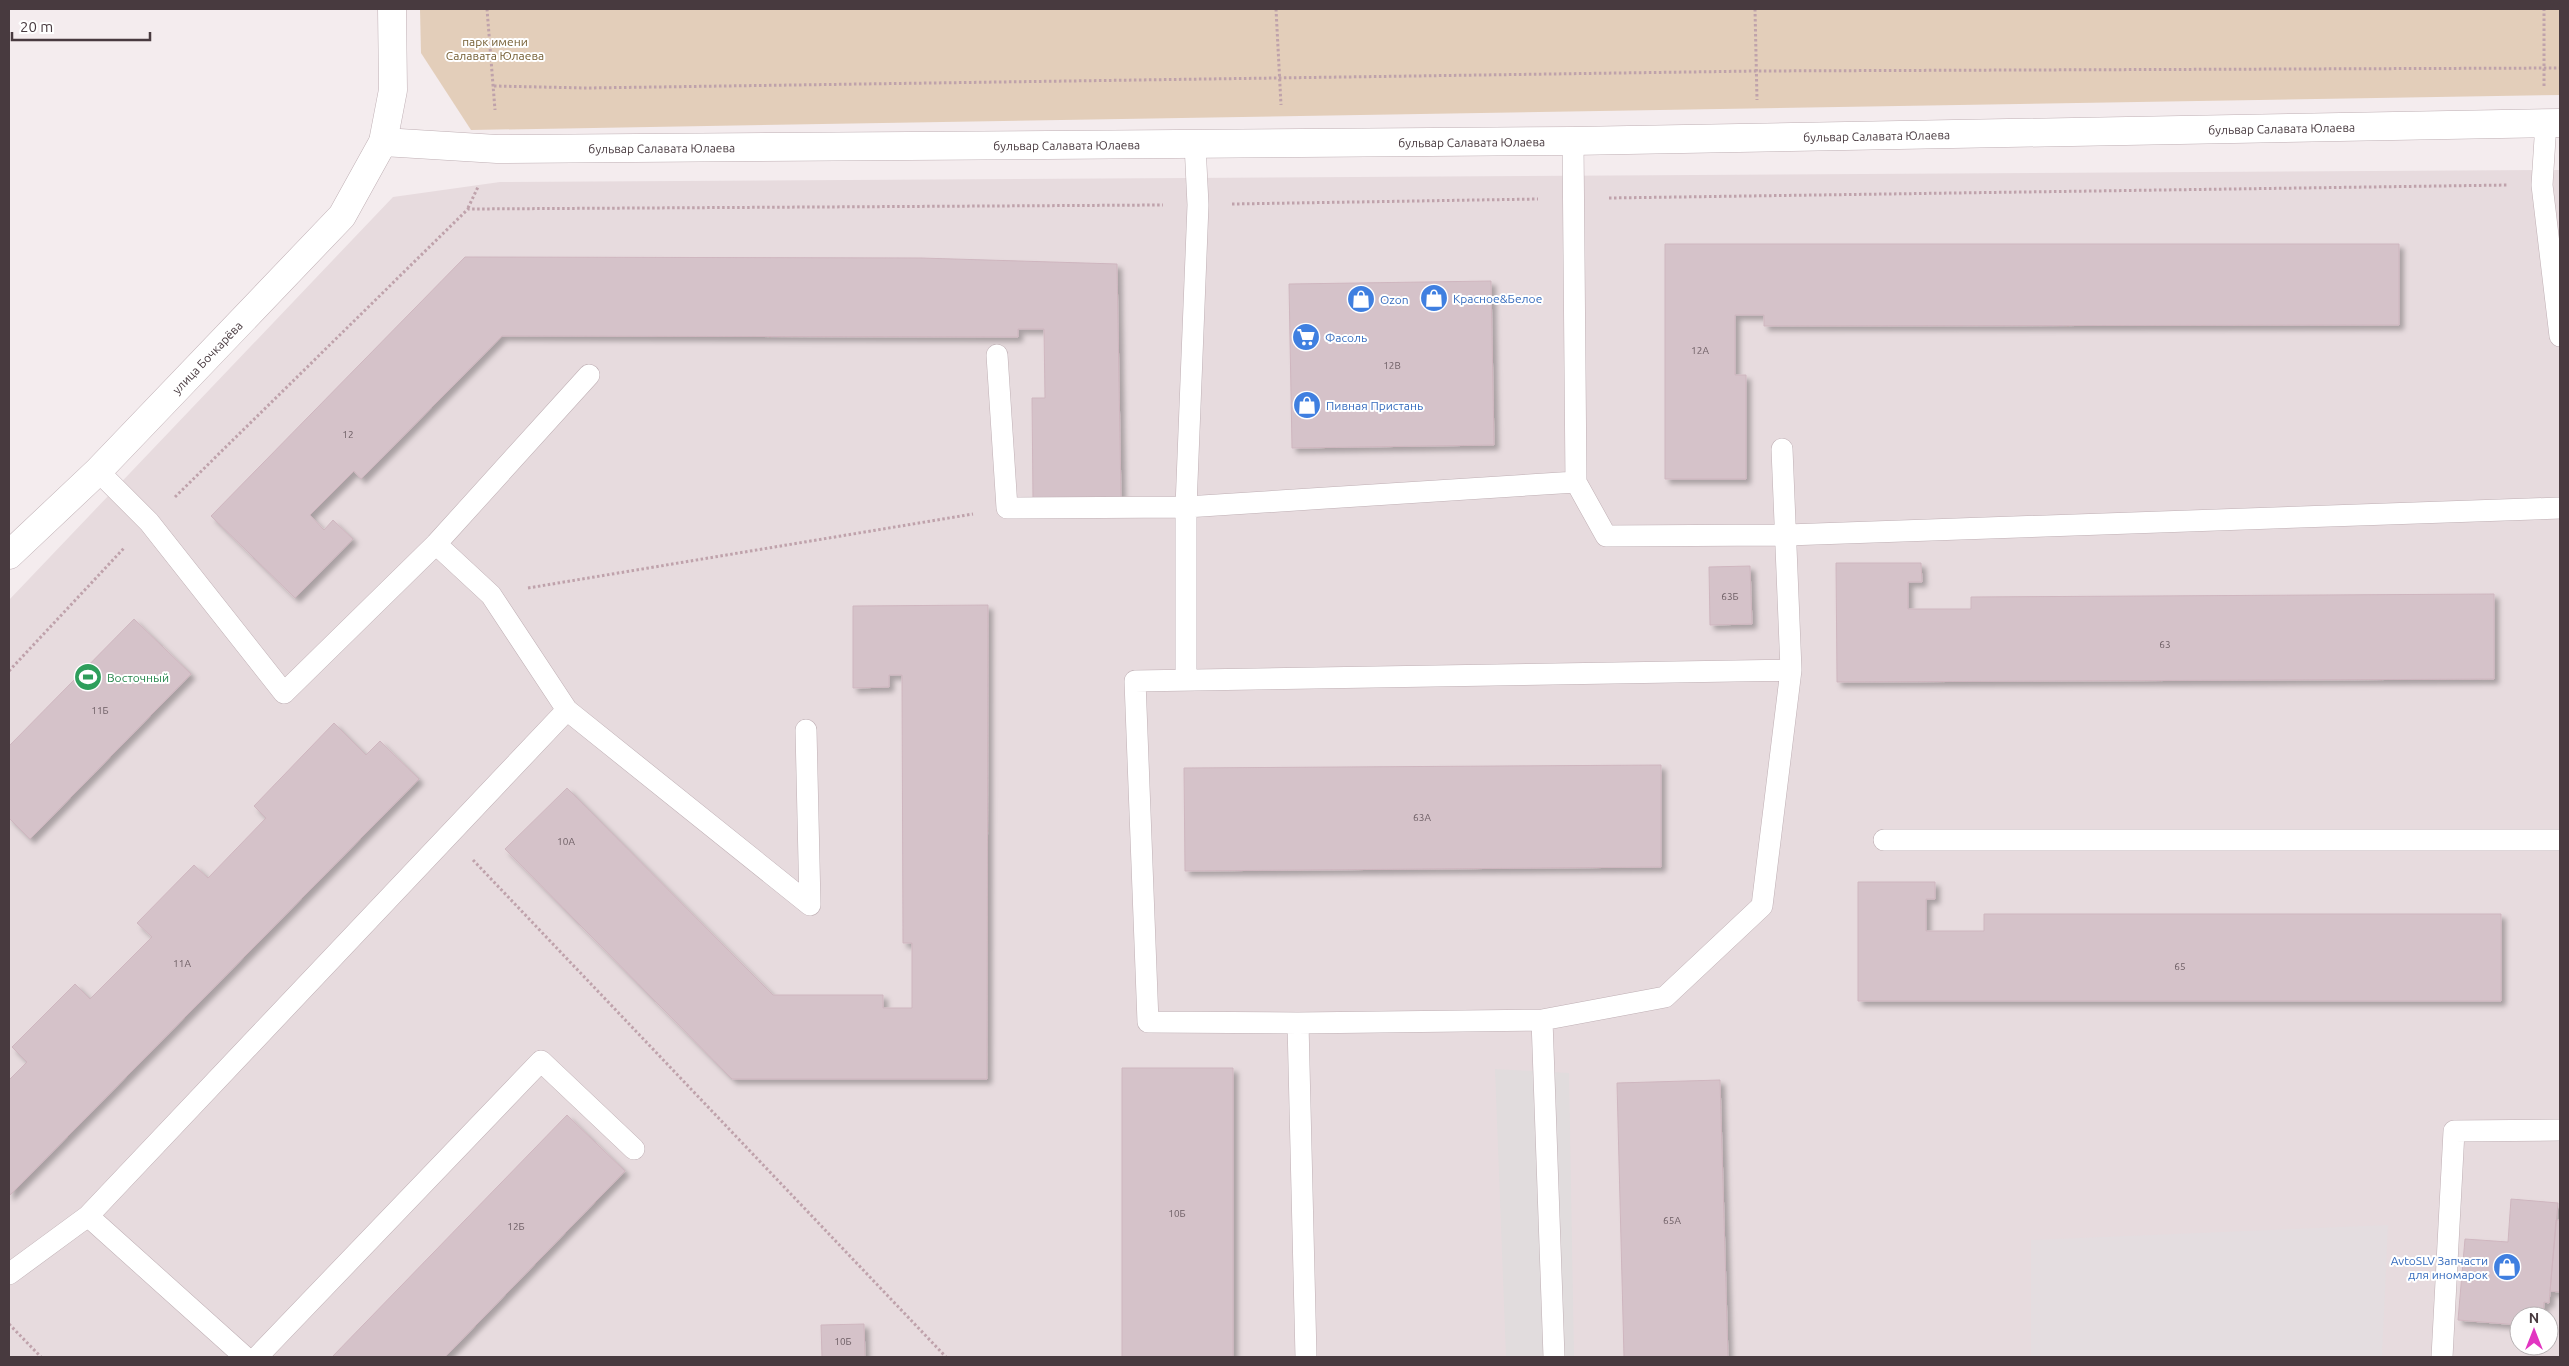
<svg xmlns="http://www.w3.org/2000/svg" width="2569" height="1366" viewBox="0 0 2569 1366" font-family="Ubuntu,sans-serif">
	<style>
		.residential { fill: #e7dbde; fill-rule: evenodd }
		.industrial { fill: #e4dde0 }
		.green { fill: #e3ceba }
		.parking { fill: #e1dcdd }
		.building { fill: #d5c2c9; stroke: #cfb6bf; filter: url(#shadow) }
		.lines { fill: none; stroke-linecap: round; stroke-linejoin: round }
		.service-casing { stroke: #bfafb4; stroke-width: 22 }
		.minor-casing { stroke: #bfafb4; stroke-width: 29 }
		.path { stroke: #bfa2ab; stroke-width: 3; stroke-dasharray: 2.5 2.5; stroke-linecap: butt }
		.service { stroke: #fff; stroke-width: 21 }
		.minor { stroke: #fff; stroke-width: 28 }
		.labels { text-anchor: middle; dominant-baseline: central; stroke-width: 4; stroke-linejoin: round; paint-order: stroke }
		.number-label { font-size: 10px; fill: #6b5c62 }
		.park-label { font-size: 12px; fill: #745e33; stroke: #fff }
		.street-label { font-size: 12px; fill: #483a3f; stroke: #fff }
		.shop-label { font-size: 12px; fill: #366cbe; stroke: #fff; text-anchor: start }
		.leisure-label { font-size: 12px; fill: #27864d; stroke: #fff; text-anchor: start }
	</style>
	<defs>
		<filter id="shadow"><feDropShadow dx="4.5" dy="4.5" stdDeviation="2.5" flood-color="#0004"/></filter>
	</defs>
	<rect width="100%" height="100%" fill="#f4ecee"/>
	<!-- residential -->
	<path class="residential" d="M 2560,170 L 2560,1357 L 9,1357 L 9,600 L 393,197 L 500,182 ZM 2519,1316 L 2549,1316 L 2549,1346 L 2519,1346 Z"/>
	<!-- industrial -->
	<path class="industrial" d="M 2388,1225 L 2382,1357 L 2031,1357 L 2031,1240 Z"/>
	<!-- green -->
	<path class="green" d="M 420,9 L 2560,9 L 2560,95 L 471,130 L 421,53 Z"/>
	<!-- parking -->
	<path class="parking" d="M 1495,1069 L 1569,1073 L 1574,1357 L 1506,1357 Z"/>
	<!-- building -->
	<path class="building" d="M 1665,244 L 2399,244 L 2399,325 L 1764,326 L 1764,315 L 1735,315 L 1735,375 L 1746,375 L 1746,479 L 1665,479 Z
		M 465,257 L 921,258 L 1117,264 L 1121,499 L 1033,500 L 1032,398 L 1045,398 L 1044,329 L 1018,329 L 1018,337 L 502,336 L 361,479 L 354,471 L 310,515 L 324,530 L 333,520 L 353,539 L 295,598 L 211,516 Z
		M 1491,281 L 1494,445 L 1292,448 L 1289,284 Z
		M 1836,563 L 1921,563 L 1922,582 L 1908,582 L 1908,609 L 1971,609 L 1971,597 L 2494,594 L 2494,679 L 1837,682 Z
		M 1750,566 L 1752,624 L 1710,625 L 1709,567 Z
		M 988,605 L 987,1079 L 732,1079 L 505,849 L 567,788 L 773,995 L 883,995 L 883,1008 L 912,1008 L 912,943 L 903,943 L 902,675 L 889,675 L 889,687 L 853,688 L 853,606 Z
		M 134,619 L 191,674 L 30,839 L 9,818 L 9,746 Z
		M 334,723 L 366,755 L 380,741 L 419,779 L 9,1196 L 9,1080 L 27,1062 L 12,1047 L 75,984 L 90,999 L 152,937 L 137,923 L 194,865 L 208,878 L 266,818 L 254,806 Z
		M 1661,765 L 1661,867 L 1185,871 L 1184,768 Z
		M 1858,882 L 1935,882 L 1935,899 L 1926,899 L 1926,931 L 1984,931 L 1984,914 L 2501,914 L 2501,1001 L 1858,1001 Z
		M 1122,1068 L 1233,1068 L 1233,1357 L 1122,1357 Z
		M 1720,1080 L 1728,1357 L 1624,1357 L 1617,1083 Z
		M 567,1115 L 625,1171 L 445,1357 L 332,1357 Z
		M 2511,1199 L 2558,1203 L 2549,1303 L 2544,1302 L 2543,1316 L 2519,1316 L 2519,1325 L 2458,1320 L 2465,1239 L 2508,1242 Z
		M 2556,1220 L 2560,1220 L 2560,1292 L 2550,1291 Z
		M 864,1324 L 865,1357 L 822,1357 L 821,1325 Z"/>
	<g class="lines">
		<!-- service casing -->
		<g class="service-casing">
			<path id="service" d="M 2546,123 L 2542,185 L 2560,336
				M 1573,141 L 1576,482 L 1606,536 L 1787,535 L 2560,508
				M 997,355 L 1007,508 L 1186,507 L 1576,482
				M 98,471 L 149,522 L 284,693 L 436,544 L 589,375
				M 436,544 L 491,595 L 567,710 L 810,905 L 806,730
				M 1186,680 L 1186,507 L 1198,205 L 1195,144
				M 1884,840 L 2560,840
				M 1542,1020 L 1665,997 L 1762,906 L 1791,670 L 1782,449
				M 1298,1023 L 1148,1022 L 1135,681 L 1791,670
				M 88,1216 L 245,1357
				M 9,1274 L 88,1216 L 567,710
				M 257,1357 L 541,1061 L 634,1149
				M 1306,1357 L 1298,1023 L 1542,1020 L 1554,1357
				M 2442,1357 L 2454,1131 L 2560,1130"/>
		</g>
		<!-- minor casing -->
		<g class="minor-casing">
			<g id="minor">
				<path id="s1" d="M 383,142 L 497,149 L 1573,141 L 2560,123"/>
				<path id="s2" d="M 9,555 L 98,471 L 342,216 L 383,142 L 393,90 L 392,9"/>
			</g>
		</g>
		<!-- path -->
		<path class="path" d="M 487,9 L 495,110
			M 1276,9 L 1281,105
			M 1755,9 L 1757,100
			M 494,86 L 587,88 L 1757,71 L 2560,68
			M 2544,86 L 2544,9
			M 1609,198 L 2508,185
			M 1232,204 L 1538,199
			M 468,208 L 478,187
			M 175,497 L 468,209 L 1163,205
			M 528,588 L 973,514
			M 9,671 L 125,547
			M 473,860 L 946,1357
			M 9,1324 L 41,1357"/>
		<!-- service -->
		<use href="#service" class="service"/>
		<!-- minor -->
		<use href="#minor" class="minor"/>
	</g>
	<!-- icons -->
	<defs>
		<g id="shop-disc" transform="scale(1.4375)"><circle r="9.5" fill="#3f7fe0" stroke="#fff"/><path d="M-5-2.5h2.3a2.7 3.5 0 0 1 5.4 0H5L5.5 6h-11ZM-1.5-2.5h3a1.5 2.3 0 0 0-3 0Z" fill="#fff"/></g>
		<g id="supermarket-disc" transform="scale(1.4375)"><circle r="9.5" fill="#3f7fe0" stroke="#fff"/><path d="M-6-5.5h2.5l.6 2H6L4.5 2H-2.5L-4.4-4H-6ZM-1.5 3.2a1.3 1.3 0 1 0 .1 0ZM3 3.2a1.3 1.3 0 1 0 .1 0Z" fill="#fff"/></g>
		<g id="stadium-disc" transform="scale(1.4375)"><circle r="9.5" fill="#2e9e5b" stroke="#fff"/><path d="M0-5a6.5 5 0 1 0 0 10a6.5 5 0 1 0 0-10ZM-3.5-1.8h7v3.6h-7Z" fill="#fff"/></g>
	</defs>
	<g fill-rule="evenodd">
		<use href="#shop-disc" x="1434" y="298"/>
		<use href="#shop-disc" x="1361" y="299"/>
		<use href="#supermarket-disc" x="1306" y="337"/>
		<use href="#shop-disc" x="1307" y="405"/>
		<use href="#stadium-disc" x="88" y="677"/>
		<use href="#shop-disc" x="2507" y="1267"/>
	</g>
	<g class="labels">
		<!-- number labels -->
		<g class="number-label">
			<text x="1700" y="350">12А</text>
			<text x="1392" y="365">12В</text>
			<text x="348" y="434">12</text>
			<text x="1730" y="596">63Б</text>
			<text x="2165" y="644">63</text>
			<text x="100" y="710">11Б</text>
			<text x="1422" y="817">63А</text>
			<text x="566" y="841">10А</text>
			<text x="182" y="963">11А</text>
			<text x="2180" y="966">65</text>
			<text x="1177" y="1213">10Б</text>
			<text x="1672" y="1220">65А</text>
			<text x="516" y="1226">12Б</text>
			<text x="843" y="1341">10Б</text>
		</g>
		<!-- park labels -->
		<g class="park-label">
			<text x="495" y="41">парк имени<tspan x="495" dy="14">Салавата Юлаева</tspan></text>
		</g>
		<!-- street labels -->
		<g class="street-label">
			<text stroke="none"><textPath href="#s1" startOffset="1899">бульвар Салавата Юлаева</textPath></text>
			<text stroke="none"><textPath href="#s1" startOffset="1494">бульвар Салавата Юлаева</textPath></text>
			<text stroke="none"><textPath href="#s1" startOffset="1089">бульвар Салавата Юлаева</textPath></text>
			<text stroke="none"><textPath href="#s1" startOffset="684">бульвар Салавата Юлаева</textPath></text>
			<text stroke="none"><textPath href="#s1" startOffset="279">бульвар Салавата Юлаева</textPath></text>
			<text stroke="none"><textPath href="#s2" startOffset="280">улица Бочкарёва</textPath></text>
		</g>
		<!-- shop labels -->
		<g class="shop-label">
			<text x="1453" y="298">Красное&amp;Белое</text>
			<text x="1380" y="299">Ozon</text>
			<text x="1325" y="337">Фасоль</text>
			<text x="1326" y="405">Пивная Пристань</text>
			<text x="2488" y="1260" text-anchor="end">AvtoSLV Запчасти<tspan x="2488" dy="14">для иномарок</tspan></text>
		</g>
		<!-- leisure labels -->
		<g class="leisure-label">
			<text x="107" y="677">Восточный</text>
		</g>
	</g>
	<!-- border -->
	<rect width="2569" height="1366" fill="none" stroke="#483a3f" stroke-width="20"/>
	<!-- north arrow -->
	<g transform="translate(2534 1331)"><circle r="24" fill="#ffffff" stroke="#b6b0b2"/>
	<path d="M0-4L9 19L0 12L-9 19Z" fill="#e235c1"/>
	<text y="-8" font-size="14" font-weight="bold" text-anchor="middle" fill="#483a3f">N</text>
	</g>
	<!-- scale -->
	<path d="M12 32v8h138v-8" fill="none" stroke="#483a3f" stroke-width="2.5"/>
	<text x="20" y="32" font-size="15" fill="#483a3f" stroke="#ffffff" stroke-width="4" paint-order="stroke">20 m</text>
</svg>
